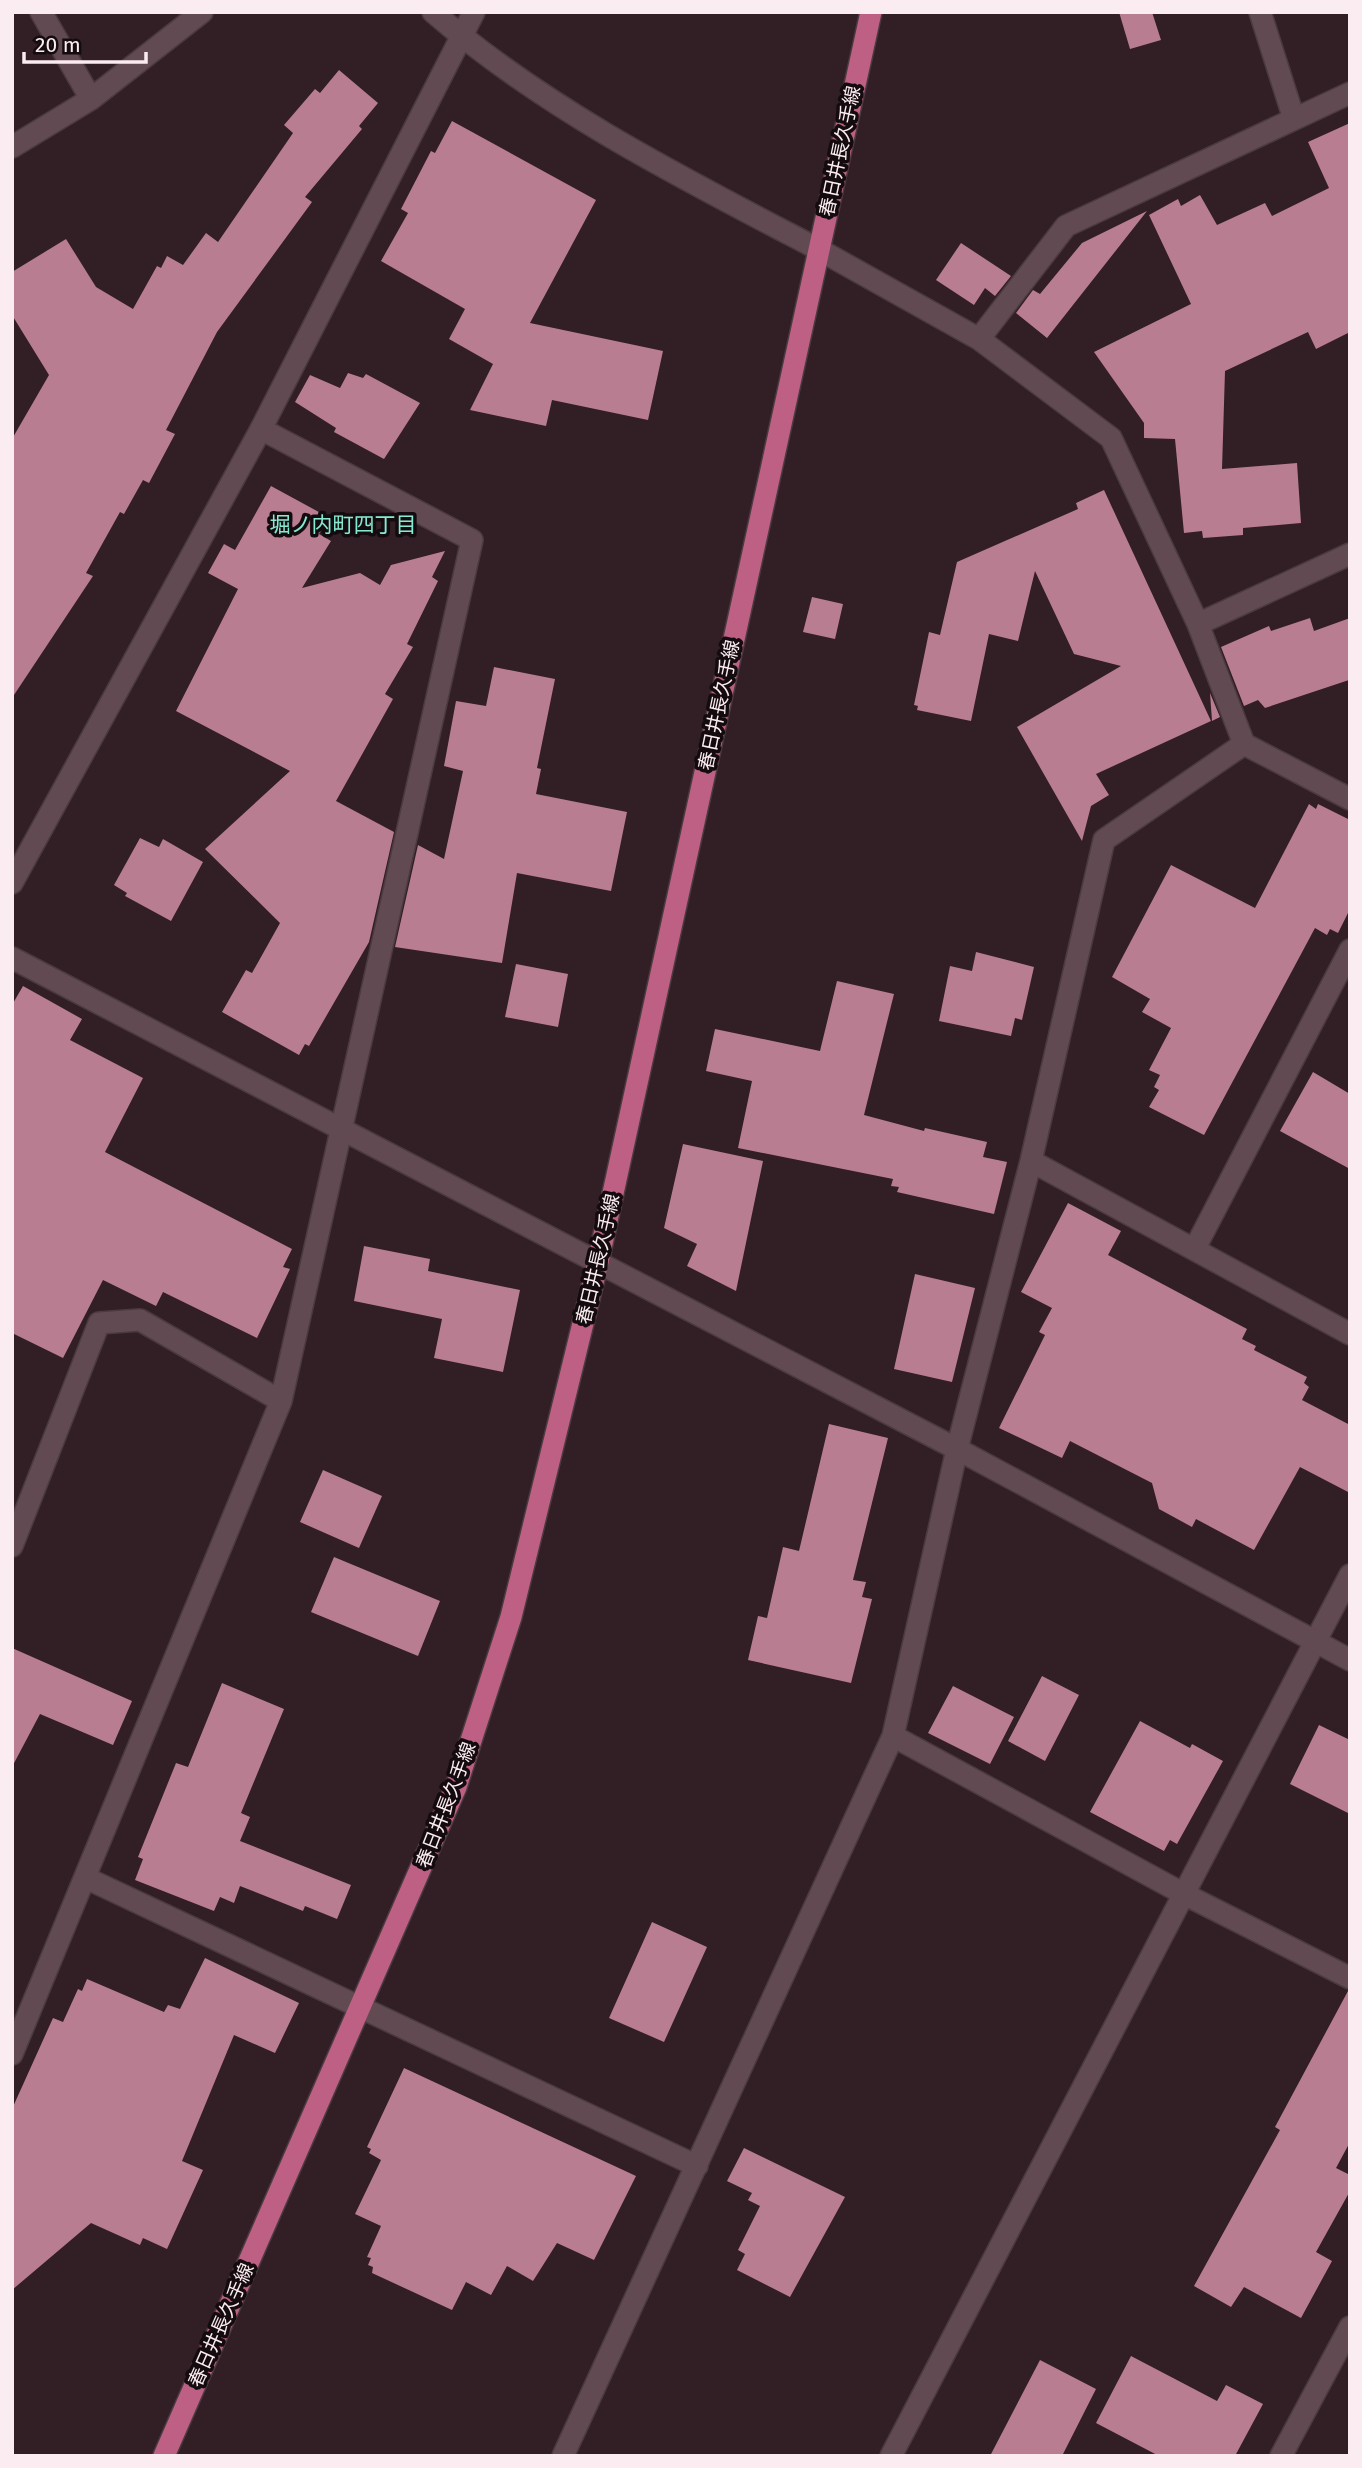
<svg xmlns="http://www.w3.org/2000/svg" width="1362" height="2468" viewBox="0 0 1362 2468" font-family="'Fira Sans','Noto Sans JP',sans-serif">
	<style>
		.building { fill: #b97d92 }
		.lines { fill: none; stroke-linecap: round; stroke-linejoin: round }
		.minor-casing { stroke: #4b3a40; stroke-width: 24 }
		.tertiary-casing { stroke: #4b3a40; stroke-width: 24 }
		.primary-casing { stroke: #4b3a40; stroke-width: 24 }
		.minor { stroke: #614a51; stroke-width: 21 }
		.tertiary { stroke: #614a51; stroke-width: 21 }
		.primary { stroke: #bd6084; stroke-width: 21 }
		.labels { text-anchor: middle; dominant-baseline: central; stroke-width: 7; stroke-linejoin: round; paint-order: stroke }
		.street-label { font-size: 19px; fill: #fbecf1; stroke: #140b0e }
		.neighbourhood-label { font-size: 21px; fill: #86ead3; stroke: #140b0e }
	</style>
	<rect width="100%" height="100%" fill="#321e25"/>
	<!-- building -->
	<path class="building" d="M 1119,12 L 1152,12 L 1161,40 L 1130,49 Z
		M 339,70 L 378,103 L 359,126 L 362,129 L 305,197 L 312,202 L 217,332 L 166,430 L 175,434 L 149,483 L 143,480 L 124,514 L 120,512 L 86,573 L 93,576 L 12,698 L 12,439 L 49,375 L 12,315 L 12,272 L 66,239 L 96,287 L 133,309 L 157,266 L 161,268 L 167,256 L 183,265 L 206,233 L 218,242 L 293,133 L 284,125 L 315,89 L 320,93 Z
		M 452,121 L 596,200 L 530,323 L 663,351 L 648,420 L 552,400 L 546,426 L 470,410 L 493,364 L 449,339 L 465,309 L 381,261 L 408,213 L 401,209 L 431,151 L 435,153 Z
		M 1350,123 L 1350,332 L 1316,349 L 1308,332 L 1225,371 L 1222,469 L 1297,463 L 1301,523 L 1243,528 L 1243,535 L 1203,538 L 1202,531 L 1184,533 L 1175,439 L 1144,438 L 1144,423 L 1094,352 L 1191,304 L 1149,215 L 1178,199 L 1181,206 L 1200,195 L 1217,225 L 1265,203 L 1272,216 L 1329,188 L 1308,142 Z
		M 1147,211 L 1047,338 L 1016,313 L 1033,290 L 1040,294 L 1082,243 Z
		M 961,243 L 1011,276 L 995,296 L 985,288 L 974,305 L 936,280 Z
		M 348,373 L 363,378 L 366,374 L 420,403 L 384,459 L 334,432 L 336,428 L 295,402 L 310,375 L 340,388 Z
		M 271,486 L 328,517 L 319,534 L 331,541 L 302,588 L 360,573 L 380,585 L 391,565 L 445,551 L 432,577 L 438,581 L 407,644 L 413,647 L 385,694 L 393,699 L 336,801 L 394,832 L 369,942 L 309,1046 L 305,1044 L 299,1055 L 222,1012 L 246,970 L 252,973 L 280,923 L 205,849 L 290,771 L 176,711 L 238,589 L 208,573 L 224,544 L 235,550 Z
		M 1104,490 L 1211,721 L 1096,774 L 1109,795 L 1091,806 L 1082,841 L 1017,727 L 1121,666 L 1074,654 L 1035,571 L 1018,641 L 989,634 L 971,721 L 917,710 L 918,706 L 914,705 L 929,632 L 940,635 L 957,562 L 1078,509 L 1076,503 Z
		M 812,597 L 843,604 L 835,639 L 803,632 Z
		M 1310,618 L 1314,631 L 1350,618 L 1349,680 L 1265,708 L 1258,700 L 1244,706 L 1221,647 L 1269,626 L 1271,631 Z
		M 494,667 L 555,679 L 537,768 L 541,769 L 536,794 L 627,812 L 611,891 L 517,873 L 502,963 L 395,947 L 418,845 L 444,859 L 463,771 L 444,766 L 456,701 L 486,706 Z
		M 1210,693 L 1220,717 L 1212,721 Z
		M 1309,804 L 1316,809 L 1318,804 L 1350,820 L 1350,909 L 1338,933 L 1330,929 L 1327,935 L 1315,928 L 1204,1135 L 1149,1107 L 1159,1090 L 1154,1087 L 1160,1075 L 1149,1070 L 1171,1028 L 1142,1012 L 1150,999 L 1112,977 L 1171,865 L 1255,908 Z
		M 140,838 L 159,847 L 163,839 L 203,862 L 171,921 L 125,896 L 127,893 L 114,885 Z
		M 976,952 L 1034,967 L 1022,1020 L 1015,1018 L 1011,1036 L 939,1021 L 950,966 L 972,971 Z
		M 516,964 L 568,974 L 558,1027 L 505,1017 Z
		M 837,981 L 894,994 L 864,1115 L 924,1131 L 925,1128 L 987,1142 L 983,1157 L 1007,1162 L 994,1214 L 897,1192 L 899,1187 L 891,1186 L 893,1179 L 738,1148 L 752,1081 L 706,1071 L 715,1029 L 820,1051 Z
		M 23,986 L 82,1019 L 70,1040 L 143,1078 L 105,1152 L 292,1249 L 283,1267 L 290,1269 L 257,1338 L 163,1292 L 156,1306 L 103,1280 L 63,1358 L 12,1333 L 12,1005 Z
		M 1313,1072 L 1350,1094 L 1350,1169 L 1280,1131 Z
		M 683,1144 L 763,1161 L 736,1291 L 687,1266 L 697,1244 L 664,1228 Z
		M 1068,1203 L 1121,1231 L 1108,1255 L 1247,1329 L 1242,1339 L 1256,1346 L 1254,1350 L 1307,1377 L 1304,1383 L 1309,1387 L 1302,1400 L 1350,1425 L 1350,1493 L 1300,1467 L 1254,1550 L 1196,1519 L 1192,1527 L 1159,1509 L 1152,1483 L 1070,1441 L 1062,1458 L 999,1428 L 1045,1335 L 1039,1332 L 1052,1308 L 1021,1292 Z
		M 364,1246 L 430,1259 L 428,1271 L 520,1290 L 503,1372 L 434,1358 L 442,1319 L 354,1301 Z
		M 915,1274 L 975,1288 L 952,1382 L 894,1369 Z
		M 829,1424 L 888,1438 L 853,1580 L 866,1582 L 862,1597 L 872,1599 L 851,1683 L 748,1660 L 758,1616 L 767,1618 L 783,1547 L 799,1551 Z
		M 323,1470 L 382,1496 L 359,1548 L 300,1522 Z
		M 334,1557 L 440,1601 L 418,1656 L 311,1612 Z
		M 12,1648 L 132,1701 L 113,1745 L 40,1714 L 12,1767 Z
		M 1042,1676 L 1079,1695 L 1045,1761 L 1008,1741 Z
		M 222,1683 L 284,1709 L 241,1813 L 250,1817 L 240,1841 L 351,1885 L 337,1919 L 305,1906 L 303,1911 L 240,1886 L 234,1903 L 220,1897 L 214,1911 L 135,1880 L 143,1859 L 138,1857 L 176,1763 L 188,1767 Z
		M 953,1686 L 1014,1717 L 990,1764 L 928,1733 Z
		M 1140,1721 L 1190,1748 L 1192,1744 L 1223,1761 L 1177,1844 L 1170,1840 L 1164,1851 L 1090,1812 Z
		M 1319,1725 L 1350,1740 L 1350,1814 L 1290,1784 Z
		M 652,1922 L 707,1947 L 664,2042 L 609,2018 Z
		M 205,1958 L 299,2003 L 275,2053 L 234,2035 L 182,2161 L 203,2170 L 167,2249 L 143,2238 L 140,2245 L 91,2223 L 12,2290 L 12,2109 L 53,2018 L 63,2022 L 78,1989 L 82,1991 L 87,1979 L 164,2012 L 168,2005 L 180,2009 Z
		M 1348,1991 L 1350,2142 L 1336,2168 L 1350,2175 L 1350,2191 L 1316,2252 L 1332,2261 L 1301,2318 L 1244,2287 L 1231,2307 L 1194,2286 L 1280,2130 L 1275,2127 Z
		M 404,2068 L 636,2176 L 594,2260 L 557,2243 L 533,2281 L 507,2266 L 491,2295 L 466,2282 L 452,2310 L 372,2273 L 373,2267 L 368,2265 L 371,2258 L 367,2257 L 381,2226 L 355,2214 L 381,2160 L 369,2153 L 371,2149 L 367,2147 Z
		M 744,2148 L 845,2197 L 790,2297 L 737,2270 L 745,2254 L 738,2250 L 760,2206 L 748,2200 L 752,2193 L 727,2181 Z
		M 1131,2356 L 1217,2401 L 1226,2385 L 1263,2404 L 1235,2456 L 1159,2456 L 1096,2423 Z
		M 1040,2360 L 1096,2389 L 1062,2456 L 990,2456 Z"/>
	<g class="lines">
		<!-- minor casing -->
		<g class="minor-casing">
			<path id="minor" d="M 41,12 L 91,99
				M 1260,12 L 1294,119
				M 12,147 L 91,99 L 202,12
				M 818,249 L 979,339 L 1111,438 L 1198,624 L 1244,744
				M 979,339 L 1066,226 L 1350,93
				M 1198,624 L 1350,554
				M 1031,1161 L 1350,1334
				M 1195,1248 L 1350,950
				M 12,1546 L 99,1323 L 140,1320 L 281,1401
				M 893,1736 L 1182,1893 L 1350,1978
				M 86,1878 L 697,2166
				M 12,2054 L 281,1401 L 472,540 L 261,429
				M 563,2456 L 893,1736 L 957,1449 L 1031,1161 L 1104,840 L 1244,744 L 1350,799
				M 891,2456 L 1350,1575"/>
		</g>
		<!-- tertiary casing -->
		<g class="tertiary-casing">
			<path id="tertiary" d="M 433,12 C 546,110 686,180 818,249
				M 12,883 L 261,429 L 474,12
				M 12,958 L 957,1449 L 1350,1660
				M 1281,2456 L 1350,2327"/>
		</g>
		<!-- primary casing -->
		<g class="primary-casing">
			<path id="primary" d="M 164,2456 L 456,1787 L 511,1617 L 598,1262 L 871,12"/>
		</g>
		<!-- minor -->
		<use href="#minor" class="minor"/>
		<!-- tertiary -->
		<use href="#tertiary" class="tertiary"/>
		<!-- primary -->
		<use href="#primary" class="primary"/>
	</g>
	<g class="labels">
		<!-- street labels -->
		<g class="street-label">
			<text transform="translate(840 151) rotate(-78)">春日井長久手線</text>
			<text transform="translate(719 705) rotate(-78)">春日井長久手線</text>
			<text transform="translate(598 1259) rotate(-77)">春日井長久手線</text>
			<text transform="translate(446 1805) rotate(-69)">春日井長久手線</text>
			<text transform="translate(221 2325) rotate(-66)">春日井長久手線</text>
		</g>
		<!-- neighbourhood labels -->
		<g class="neighbourhood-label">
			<text x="343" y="525">堀ノ内町四丁目</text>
		</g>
	</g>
	<!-- border -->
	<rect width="1362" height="2468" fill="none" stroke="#fbecf1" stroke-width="28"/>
	<!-- scale -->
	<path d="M24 52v10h122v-10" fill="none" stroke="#fbecf1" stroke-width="3.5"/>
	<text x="35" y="52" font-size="21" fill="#fbecf1" stroke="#140b0e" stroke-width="5" paint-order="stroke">20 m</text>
</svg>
